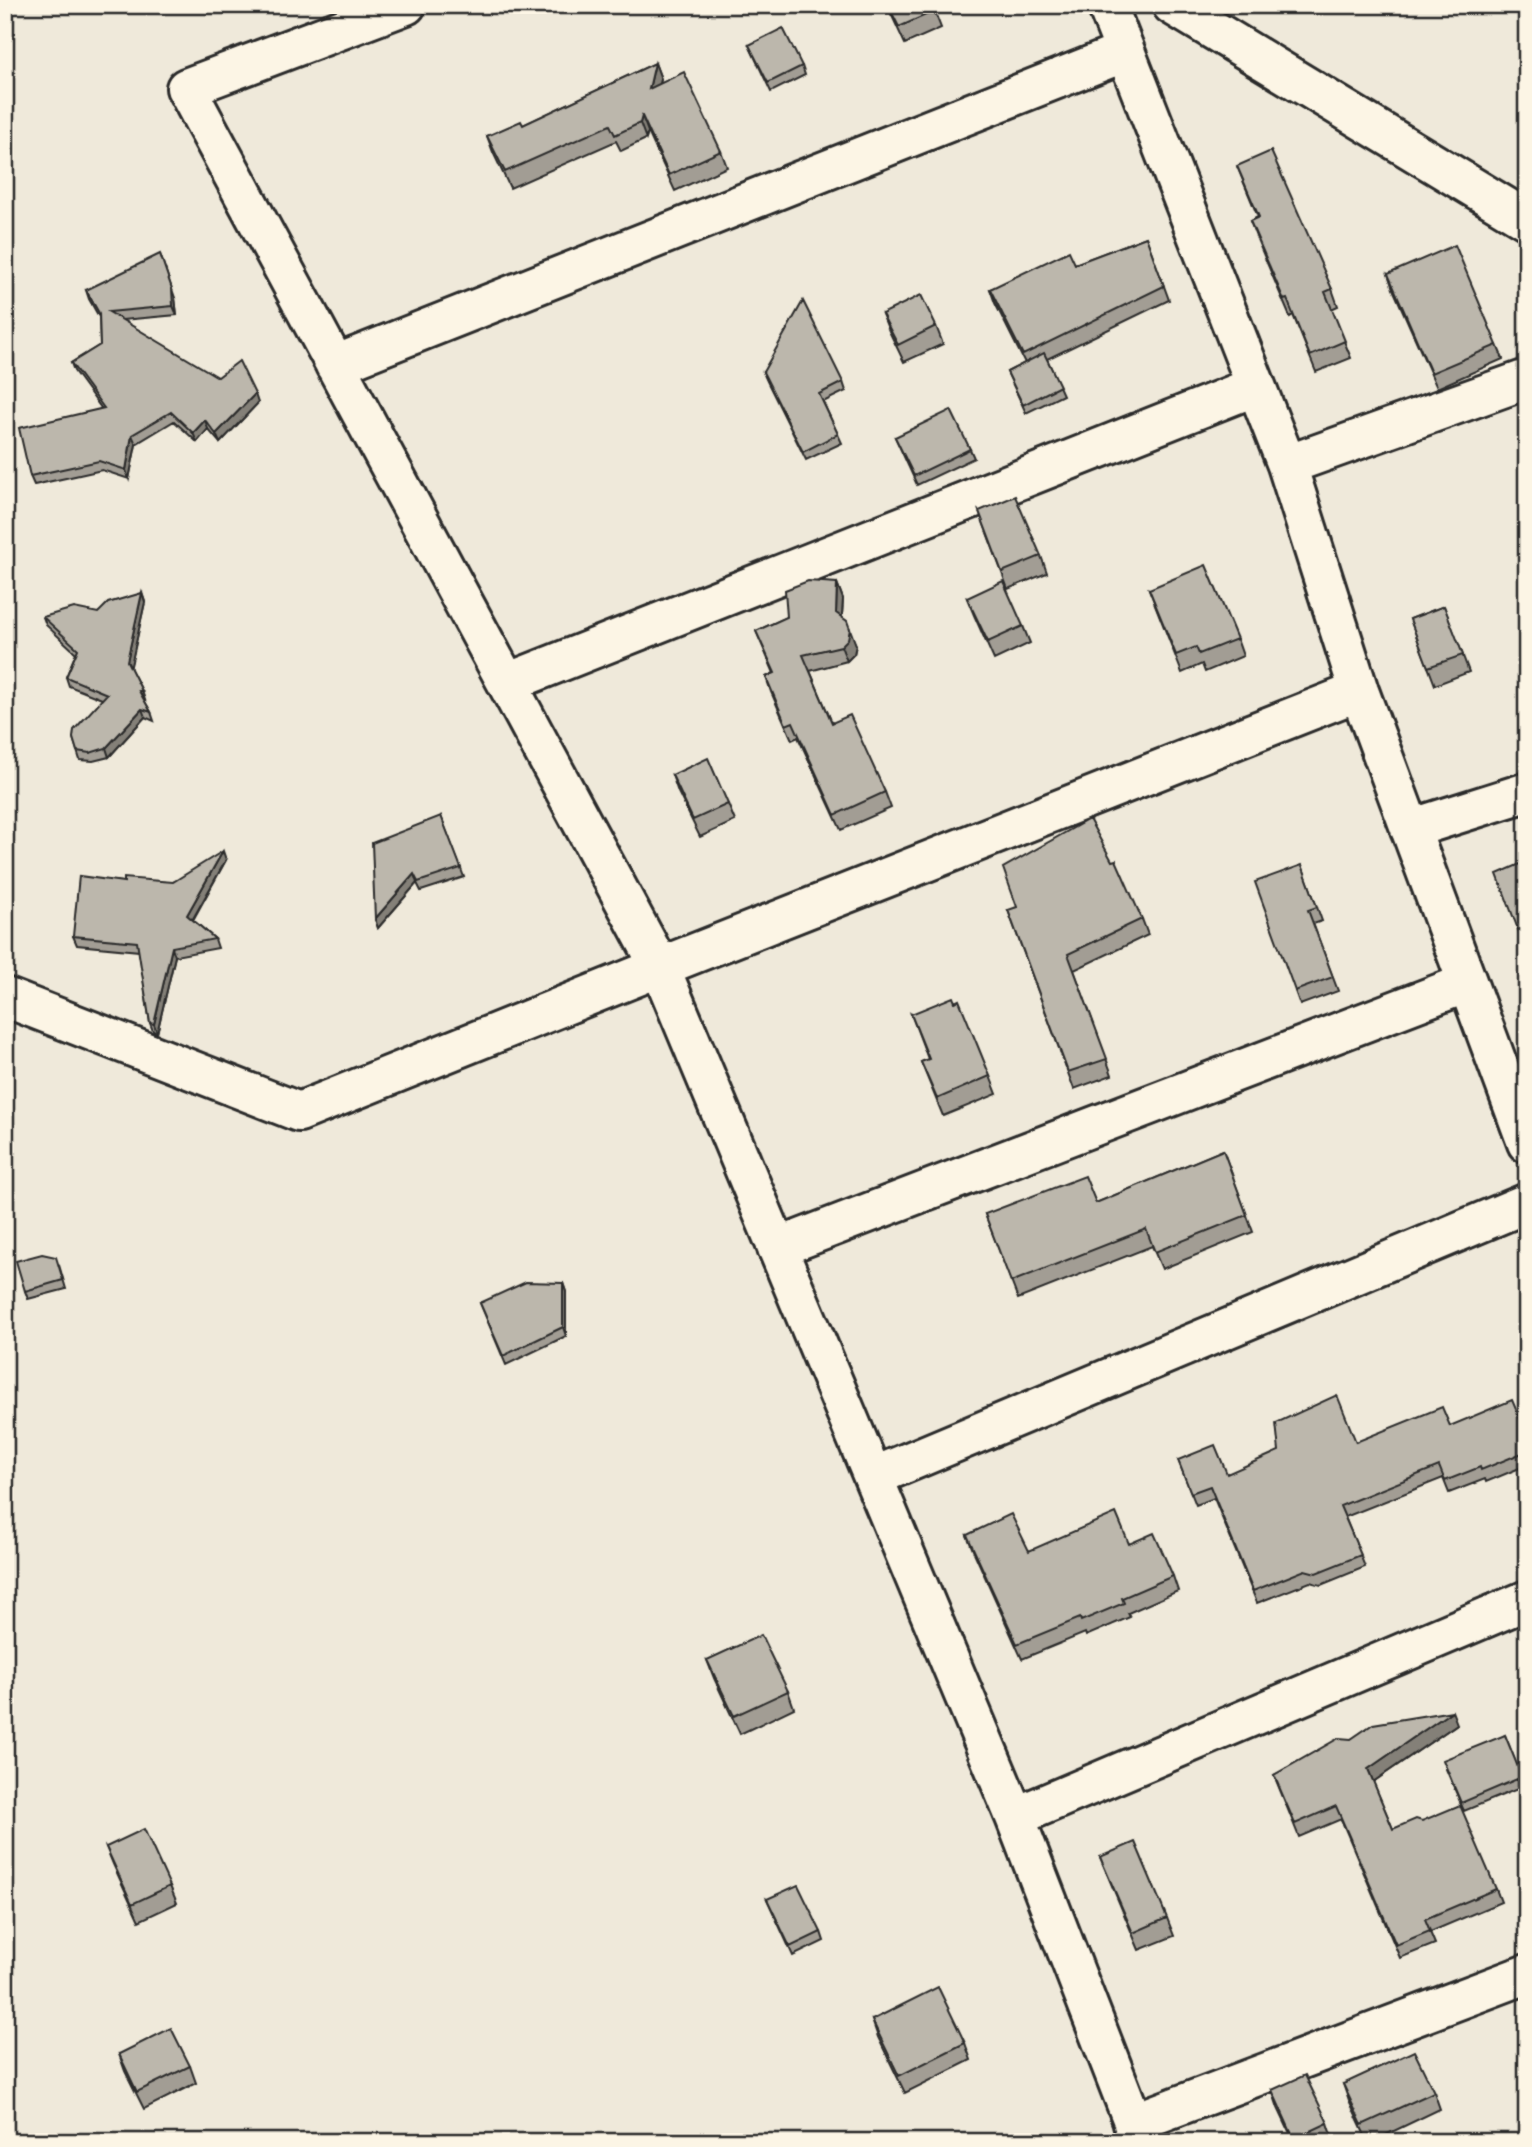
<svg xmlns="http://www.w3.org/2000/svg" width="1532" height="2147" viewBox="0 0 1532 2147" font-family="Itim,sans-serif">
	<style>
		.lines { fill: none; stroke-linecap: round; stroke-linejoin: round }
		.minor-casing { stroke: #2b2b2b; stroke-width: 44 }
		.minor { stroke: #fcf5e5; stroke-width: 38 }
		.wall { fill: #a29d94; stroke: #2b2b2b; stroke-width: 2 }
		.shaded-wall { fill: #848078; stroke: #2b2b2b; stroke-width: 2 }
		.building { fill: #bcb7ac; stroke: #2b2b2b; stroke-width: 2 }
	</style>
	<rect width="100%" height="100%" fill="#efe9da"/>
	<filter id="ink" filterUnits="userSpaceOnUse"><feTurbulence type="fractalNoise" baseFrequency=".0143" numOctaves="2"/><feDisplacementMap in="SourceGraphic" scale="14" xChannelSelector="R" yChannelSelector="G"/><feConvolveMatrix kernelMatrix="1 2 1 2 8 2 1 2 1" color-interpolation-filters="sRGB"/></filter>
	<g filter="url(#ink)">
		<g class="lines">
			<!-- minor casing -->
			<g class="minor-casing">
				<path id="minor" d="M 406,5 L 186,88 L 660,967 L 1015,1817 L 1141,2142
					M 1107,5 L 1287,465 L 1359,691 L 1527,1143
					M 1172,5 L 1527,220
					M 335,365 L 1125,52
					M 1287,465 L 1527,379
					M 507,683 L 1256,386
					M 1410,829 L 1527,792
					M 5,997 L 299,1112 L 660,967 L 1359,691
					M 777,1248 L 1467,983
					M 873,1477 L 1527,1203
					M 1015,1817 L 1527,1600
					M 1133,2123 L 1527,1974"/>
			</g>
			<!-- minor -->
			<use href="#minor" class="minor"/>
		</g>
		<!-- wall -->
		<path class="wall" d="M 887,5 L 932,5 L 941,28 L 905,44 Z
			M 749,45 L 802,66 L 805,75 L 771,92 Z
			M 655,63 L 661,79 L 660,84 L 721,151 L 727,167 L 675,191 L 648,132 L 646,139 L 621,151 L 616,141 L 510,188 L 493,152 L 487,136 L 523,125 Z
			M 1237,166 L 1332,289 L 1338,306 L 1331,309 L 1351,358 L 1316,372 L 1293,315 L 1290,317 L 1256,237 L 1250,221 L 1258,217 Z
			M 1146,237 L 1169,300 L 1047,359 L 1063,395 L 1026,413 L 1007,372 L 1025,363 L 995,303 L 990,289 L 1075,264 Z
			M 1388,274 L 1497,345 L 1503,359 L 1437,388 L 1393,289 Z
			M 86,290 L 175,298 L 177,315 L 122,320 L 258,403 L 220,443 L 208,429 L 197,442 L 174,421 L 136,444 L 129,479 L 102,470 L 34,485 L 30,476 L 101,408 L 74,371 L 71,363 L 100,345 L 99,317 L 89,299 Z
			M 882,314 L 936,326 L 943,344 L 904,362 L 889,331 Z
			M 763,372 L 843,382 L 846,391 L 823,402 L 842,443 L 806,460 L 767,381 Z
			M 895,437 L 970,449 L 974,458 L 917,485 Z
			M 979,511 L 1041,556 L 1047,573 L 1008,589 Z
			M 837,583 L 843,599 L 842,617 L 856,645 L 854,654 L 847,661 L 810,671 L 832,723 L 885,792 L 891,808 L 841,830 L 798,737 L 792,740 L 771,692 L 766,677 L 774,673 L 756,631 L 787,617 Z
			M 1149,589 L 1237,639 L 1243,656 L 1205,672 L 1202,664 L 1182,673 Z
			M 142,593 L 145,602 L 130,668 L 142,691 L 145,700 L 144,700 L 151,712 L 154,721 L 145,717 L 109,757 L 93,761 L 80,760 L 73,738 L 102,699 L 69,686 L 66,677 L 76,653 L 46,625 L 43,617 L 98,613 Z
			M 967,598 L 1023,626 L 1030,643 L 994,660 L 974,615 Z
			M 1444,606 L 1469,672 L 1435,685 L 1410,619 Z
			M 672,775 L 728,804 L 735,821 L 700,837 L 678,792 Z
			M 441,816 L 464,877 L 421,891 L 417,883 L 378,928 L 375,919 Z
			M 226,860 L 193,920 L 215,939 L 218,948 L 175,956 L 157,1033 L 153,1031 L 150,1023 L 139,951 L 77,945 L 73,936 L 124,882 L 173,882 Z
			M 1302,865 L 1322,921 L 1313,924 L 1338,991 L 1300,1005 L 1295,991 Z
			M 1008,910 L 1142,919 L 1148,935 L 1074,970 L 1112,1075 L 1074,1089 Z
			M 911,1014 L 990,1076 L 997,1094 L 943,1116 L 921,1062 L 928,1059 Z
			M 1223,1150 L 1253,1232 L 1162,1269 L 1152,1246 L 1018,1299 L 985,1214 L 1096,1203 Z
			M 59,1265 L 66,1289 L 28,1299 L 25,1291 Z
			M 563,1283 L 566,1292 L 566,1336 L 506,1365 L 480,1303 Z
			M 1450,1426 L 1527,1435 L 1527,1465 L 1486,1482 L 1485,1479 L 1449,1493 L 1443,1478 L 1345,1517 L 1365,1567 L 1321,1585 L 1310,1582 L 1257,1603 L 1214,1498 L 1196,1505 L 1178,1460 L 1227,1474 L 1356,1442 Z
			M 967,1535 L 1029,1551 L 1129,1544 L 1173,1576 L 1178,1591 L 1128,1613 L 1130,1617 L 1086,1636 L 1085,1633 L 1022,1659 L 973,1550 Z
			M 707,1660 L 788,1691 L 794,1708 L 740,1734 L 714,1678 Z
			M 1457,1724 L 1373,1782 L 1393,1829 L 1496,1889 L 1501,1902 L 1430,1932 L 1435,1944 L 1400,1958 L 1341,1819 L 1299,1837 L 1274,1775 L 1351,1739 Z
			M 1505,1735 L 1525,1786 L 1464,1811 L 1446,1769 Z
			M 106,1847 L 170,1886 L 177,1903 L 139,1921 L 113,1864 Z
			M 1100,1857 L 1167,1918 L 1174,1936 L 1139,1950 Z
			M 767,1899 L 821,1932 L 824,1941 L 793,1956 Z
			M 872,2020 L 965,2043 L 971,2060 L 905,2093 L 878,2037 Z
			M 119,2054 L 190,2066 L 196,2083 L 144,2109 L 125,2071 Z
			M 1343,2084 L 1434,2092 L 1440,2109 L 1371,2142 L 1368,2142 L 1349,2101 Z
			M 1272,2090 L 1328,2123 L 1334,2141 L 1332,2142 L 1294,2142 L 1278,2108 Z"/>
		<!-- shaded-wall -->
		<path class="shaded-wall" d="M 655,63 L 661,79 L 655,105 L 649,89 Z
			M 642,116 L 648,132 L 646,139 L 640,123 Z
			M 160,254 L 175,298 L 177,315 L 173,306 Z
			M 255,394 L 258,403 L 220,443 L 216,434 Z
			M 205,420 L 208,429 L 197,442 L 193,433 Z
			M 132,435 L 136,444 L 129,479 L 126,470 Z
			M 837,583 L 843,599 L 841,629 L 836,613 Z
			M 142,593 L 145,602 L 130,670 L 127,661 Z
			M 850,629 L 856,645 L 854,654 L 847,661 L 841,646 Z
			M 142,709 L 145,717 L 109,757 L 106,748 Z
			M 223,851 L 226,860 L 190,924 L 187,915 Z
			M 414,874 L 417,883 L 378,928 L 375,919 Z
			M 172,947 L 175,956 L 157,1033 L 154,1024 Z
			M 563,1283 L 566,1292 L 566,1336 L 563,1327 Z
			M 1452,1711 L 1457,1724 L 1373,1782 L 1368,1769 Z"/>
		<!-- building -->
		<path class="building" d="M 888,5 L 932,5 L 935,11 L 899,27 Z
			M 783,28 L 802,66 L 768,83 L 749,45 Z
			M 655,63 L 649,89 L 684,72 L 721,151 L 669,175 L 642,116 L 640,123 L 615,135 L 610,125 L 505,172 L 487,136 L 521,121 L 523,125 Z
			M 1271,151 L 1332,289 L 1325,292 L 1345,341 L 1310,356 L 1287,299 L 1284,300 L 1250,221 L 1259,217 L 1237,166 Z
			M 1146,237 L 1164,286 L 1023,355 L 990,289 L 1069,251 L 1075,264 Z
			M 1455,245 L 1497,345 L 1431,373 L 1388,274 Z
			M 160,254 L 172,289 L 173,306 L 109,312 L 218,377 L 239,361 L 255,394 L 216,434 L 205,420 L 193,433 L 171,412 L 132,435 L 126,470 L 99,461 L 30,476 L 19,428 L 104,408 L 71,363 L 100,345 L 99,313 L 86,290 Z
			M 921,295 L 936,326 L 898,345 L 882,314 Z
			M 803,301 L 843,382 L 819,394 L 838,434 L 803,452 L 763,372 Z
			M 1044,353 L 1060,386 L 1023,405 L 1007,372 Z
			M 951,410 L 970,449 L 914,476 L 895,437 Z
			M 1015,496 L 1041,556 L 1002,572 L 979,511 Z
			M 1206,565 L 1237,639 L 1199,654 L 1196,647 L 1176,655 L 1149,589 Z
			M 808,581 L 837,583 L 836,613 L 847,621 L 850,629 L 848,639 L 841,646 L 803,655 L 832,723 L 850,715 L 885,792 L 835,815 L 793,722 L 786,725 L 766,677 L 775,673 L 756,631 L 787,617 L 785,590 Z
			M 1003,581 L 1023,626 L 988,642 L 967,598 Z
			M 142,593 L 127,661 L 142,691 L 139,691 L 151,712 L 142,709 L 106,748 L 90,753 L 77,751 L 73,738 L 74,730 L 107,694 L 66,677 L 78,649 L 43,617 L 74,608 L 98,613 L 108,603 Z
			M 1444,606 L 1463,655 L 1428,667 L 1410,619 Z
			M 708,758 L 728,804 L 693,820 L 672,775 Z
			M 441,816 L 461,868 L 418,882 L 414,874 L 375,919 L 372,843 Z
			M 1089,819 L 1112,861 L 1116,860 L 1142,919 L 1068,954 L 1107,1059 L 1068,1072 L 1008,910 L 1017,907 L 1003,868 Z
			M 223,851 L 187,915 L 215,939 L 172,947 L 154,1024 L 150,1023 L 137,942 L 73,936 L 79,876 L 124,882 L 124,878 L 173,882 Z
			M 1527,861 L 1527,953 L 1497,874 Z
			M 1302,865 L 1317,907 L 1308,910 L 1333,977 L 1295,991 L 1255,882 Z
			M 953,997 L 955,1002 L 959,1000 L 990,1076 L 937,1099 L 921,1062 L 929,1059 L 911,1014 Z
			M 1223,1150 L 1247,1215 L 1155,1252 L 1146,1229 L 1011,1282 L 985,1214 L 1085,1176 L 1096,1203 Z
			M 42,1254 L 56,1257 L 63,1280 L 25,1291 L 16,1261 Z
			M 526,1282 L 563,1283 L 563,1327 L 503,1356 L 480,1303 Z
			M 1337,1395 L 1356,1442 L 1442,1407 L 1450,1426 L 1512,1400 L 1527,1435 L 1527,1451 L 1481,1470 L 1480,1467 L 1445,1481 L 1439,1466 L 1340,1506 L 1361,1555 L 1316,1573 L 1305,1570 L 1253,1591 L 1210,1486 L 1191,1493 L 1178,1460 L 1215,1445 L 1227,1474 L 1279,1451 L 1276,1423 Z
			M 1116,1513 L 1129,1544 L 1154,1533 L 1173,1576 L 1122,1598 L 1124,1603 L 1081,1621 L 1080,1618 L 1017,1644 L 967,1535 L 1011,1514 L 1029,1551 Z
			M 761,1635 L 788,1691 L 734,1716 L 707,1660 Z
			M 1452,1711 L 1368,1769 L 1393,1829 L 1416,1819 L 1422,1821 L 1460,1805 L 1496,1889 L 1425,1919 L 1430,1931 L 1396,1945 L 1336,1806 L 1295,1824 L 1274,1775 L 1339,1738 L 1351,1739 L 1373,1724 Z
			M 1505,1735 L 1522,1777 L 1461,1803 L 1443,1760 Z
			M 144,1829 L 170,1886 L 132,1904 L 106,1847 Z
			M 1135,1842 L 1167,1918 L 1133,1933 L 1100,1857 Z
			M 798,1885 L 821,1932 L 790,1947 L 767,1899 Z
			M 938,1987 L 965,2043 L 899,2076 L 872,2020 Z
			M 171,2028 L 190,2066 L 137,2092 L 119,2054 Z
			M 1414,2051 L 1434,2092 L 1362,2125 L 1343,2084 Z
			M 1305,2075 L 1328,2123 L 1294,2139 L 1272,2090 Z"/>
	</g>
	<!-- margin -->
	<rect width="1532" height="2147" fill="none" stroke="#fcf5e5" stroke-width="28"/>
	<rect x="14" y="14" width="1504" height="2119" fill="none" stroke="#2b2b2b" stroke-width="2.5" filter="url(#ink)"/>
</svg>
